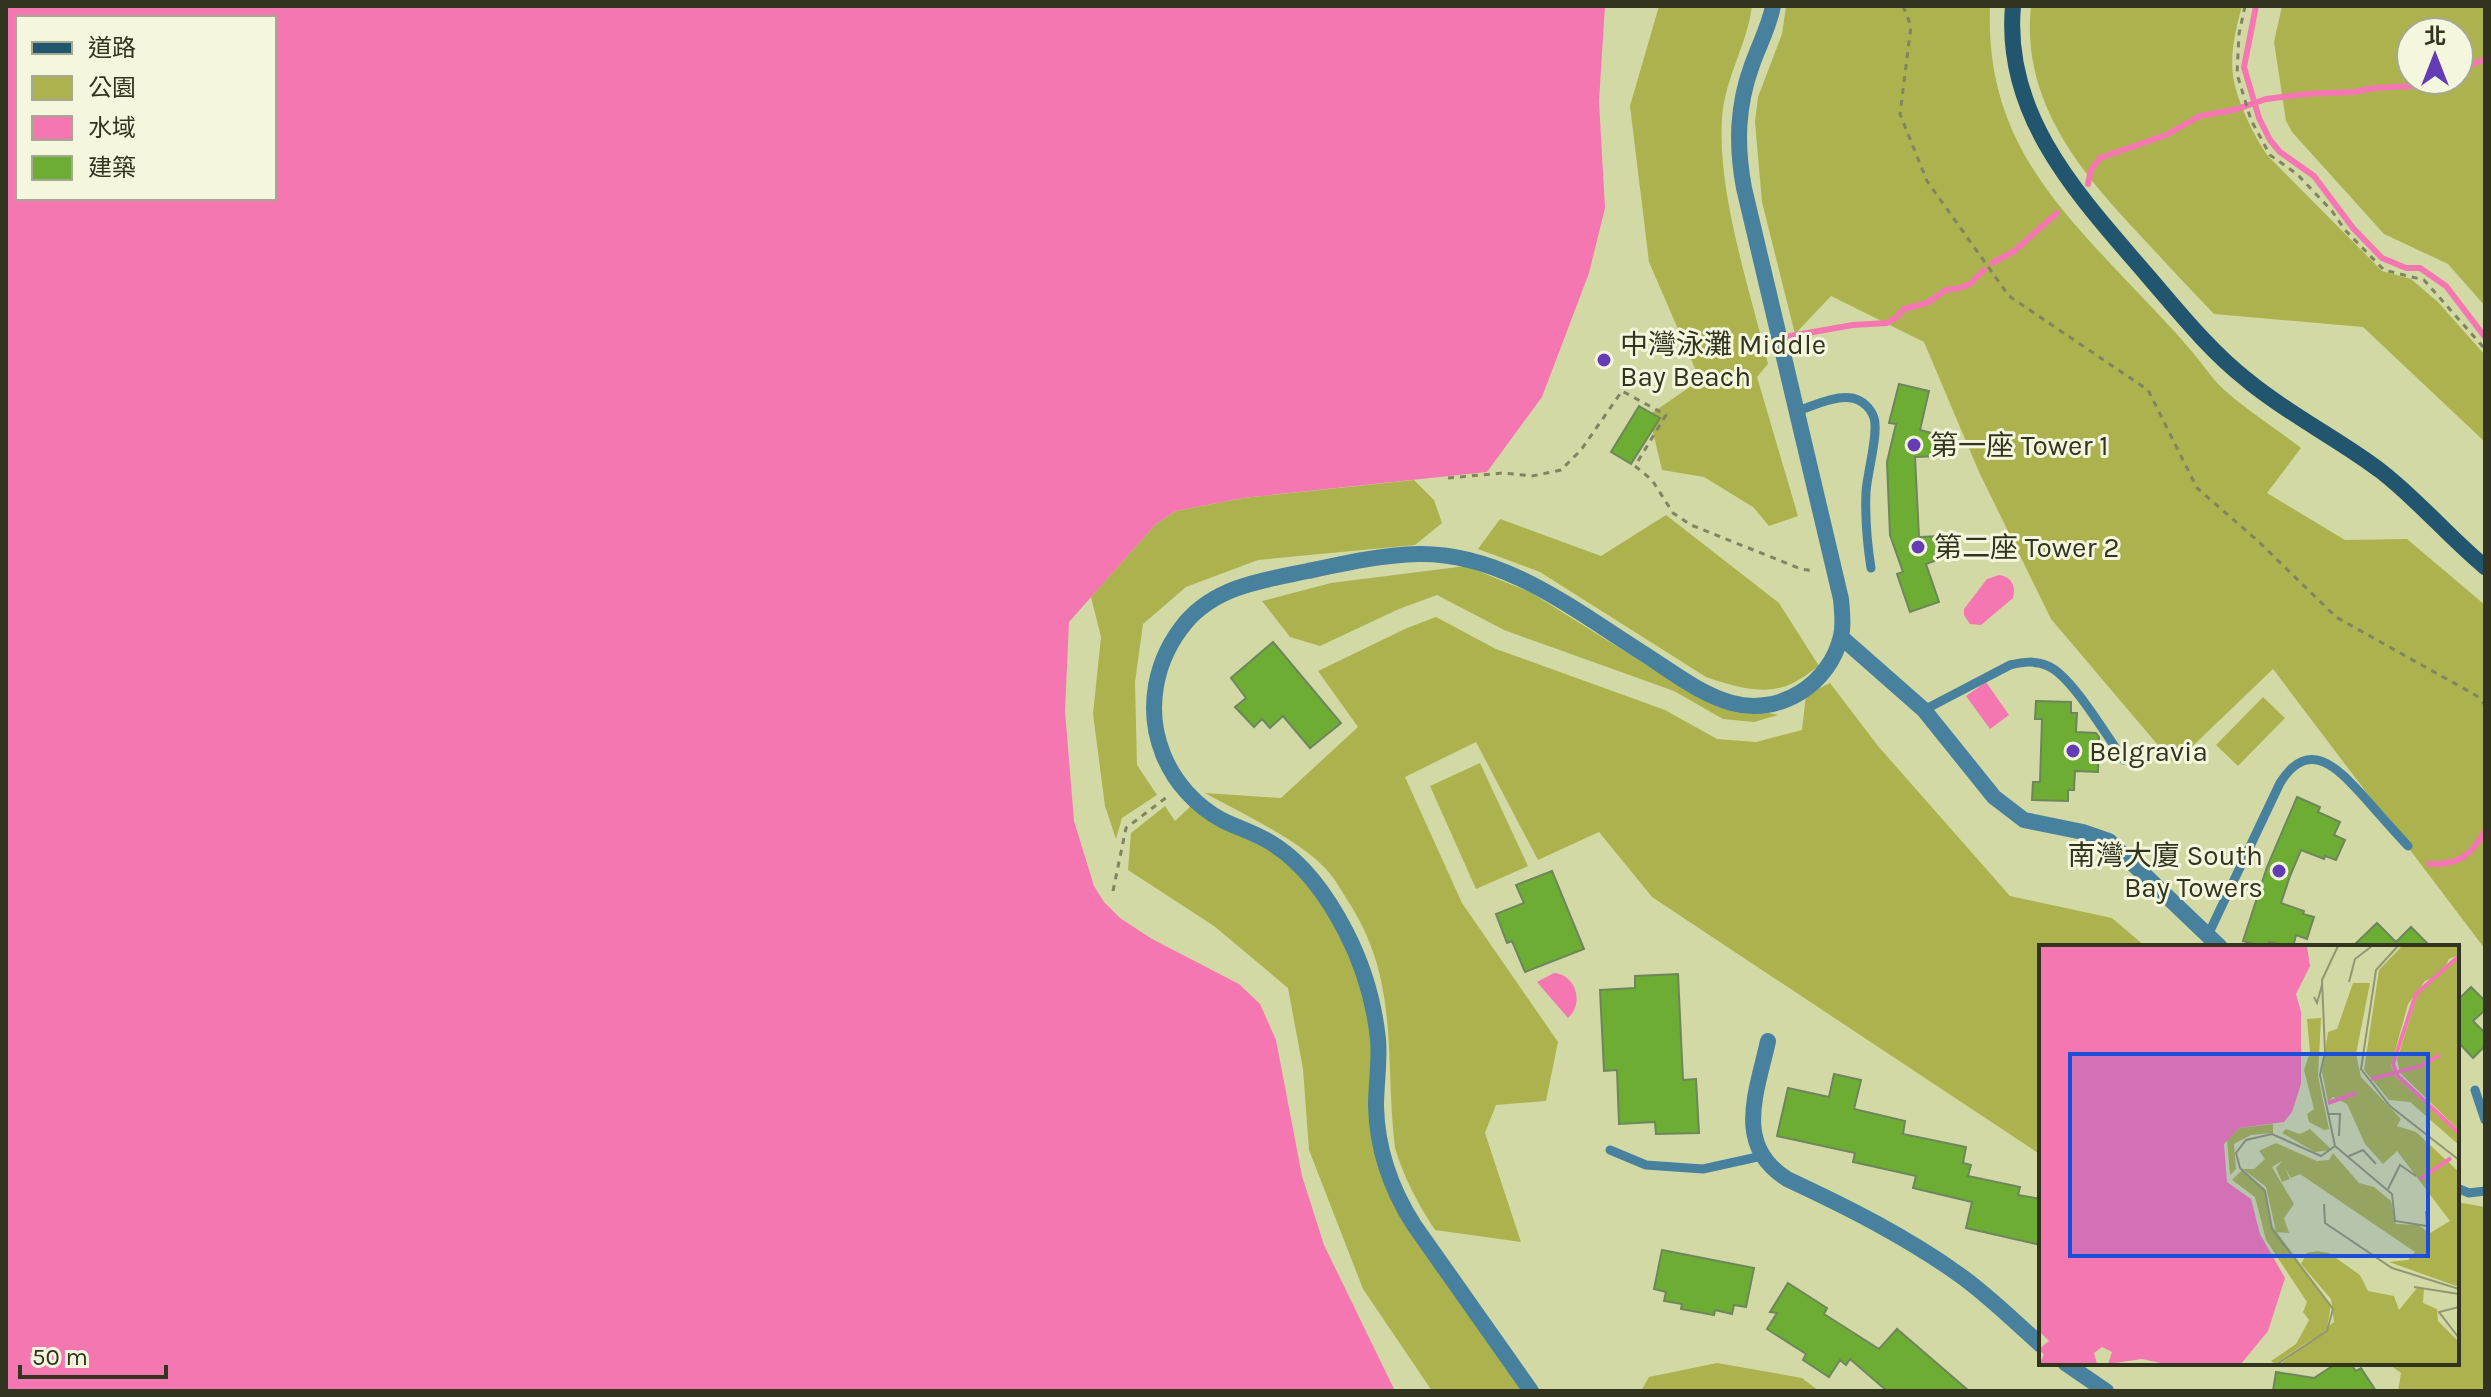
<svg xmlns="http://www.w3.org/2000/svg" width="2491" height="1397" viewBox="0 0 2491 1397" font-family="Karla,'Noto Sans TC',sans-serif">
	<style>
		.green { fill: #acb34e; fill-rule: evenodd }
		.water { fill: #f577b1; fill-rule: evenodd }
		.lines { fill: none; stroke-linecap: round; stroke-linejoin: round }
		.stream { stroke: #f577b1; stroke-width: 6 }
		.building { fill: #6ead33; stroke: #6d865b; stroke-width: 2 }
		.path { stroke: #808460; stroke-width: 3; stroke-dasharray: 6 6; stroke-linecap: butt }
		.service { stroke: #48819e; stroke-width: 9 }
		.minor { stroke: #48819e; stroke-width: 16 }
		.secondary { stroke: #22556e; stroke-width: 16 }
		.poi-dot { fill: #643db5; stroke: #f4f7dd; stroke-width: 3 }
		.labels { text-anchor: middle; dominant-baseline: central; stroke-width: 6; stroke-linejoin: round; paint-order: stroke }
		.poi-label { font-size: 28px; fill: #323420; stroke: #f4f7dd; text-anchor: start }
		.inset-river { fill: none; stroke: #f577b1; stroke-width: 4 }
		.inset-road { fill: none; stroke: #939770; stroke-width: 2 }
		.view { fill: #1d4ed8; fill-opacity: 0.15; stroke: #1d4ed8; stroke-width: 4 }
		.inset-edge { fill: none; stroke: #323420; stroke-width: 4 }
	</style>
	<rect width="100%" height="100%" fill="#d3d9a5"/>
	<!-- green -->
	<path class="green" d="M 1659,6 L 1752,6 C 1747,45 1725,78 1722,118 C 1717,193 1750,290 1768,364 L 1757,377 L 1798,516 L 1769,526 L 1753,507 L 1704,477 L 1662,470 L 1649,415 L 1700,380 L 1649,262 L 1630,106 Z
		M 1786,6 L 1990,6 C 1985,140 2058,208 2143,298 C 2158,314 2174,330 2188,347 C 2199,359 2208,373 2219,385 C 2240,406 2277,429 2301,448 L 2267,493 L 2345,540 L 2407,539 L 2485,605 L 2485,949 L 2273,669 L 2174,764 L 2051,619 L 1979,472 L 1924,342 L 1831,296 L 1795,334 L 1762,202 L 1755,122 L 1758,97 L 1782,34 Z
		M 2031,6 L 2242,6 C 2236,28 2230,52 2233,75 C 2235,97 2255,139 2268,156 L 2382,271 L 2411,279 L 2438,302 L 2485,355 L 2485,442 L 2363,327 L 2214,314 C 2188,287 2163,260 2138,233 C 2078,169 2021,100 2031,6 Z
		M 2282,6 L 2485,6 L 2485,306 L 2448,264 L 2384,234 L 2292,132 L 2286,121 L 2274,42 ZM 2411,32 L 2459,32 L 2459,80 L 2411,80 Z
		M 1414,480 L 1434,500 L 1442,523 L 1415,545 L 1258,560 L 1186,587 L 1143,624 L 1135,682 L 1137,765 L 1157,795 L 1122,818 L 1116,839 L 1105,806 L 1093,714 L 1101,637 L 1091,597 L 1156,524 L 1176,511 L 1243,498 Z
		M 1666,515 L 1779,603 L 1819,666 C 1811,671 1802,679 1793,683 C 1766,697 1732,686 1706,677 L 1540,572 L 1478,549 L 1500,519 L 1601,556 Z
		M 1466,566 L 1530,592 L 1696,696 L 1778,715 L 1754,722 L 1723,719 L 1674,691 L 1504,630 L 1437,595 L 1399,609 L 1320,646 L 1290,637 L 1262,601 L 1331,583 Z
		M 1436,617 L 1496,649 L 1665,710 L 1717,739 L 1756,742 L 1802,730 L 1806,695 L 1830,683 L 1878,746 L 2010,896 L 2112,918 L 2146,947 L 2041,947 L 2041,1155 L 1652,897 L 1599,832 L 1538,860 L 1476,742 L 1405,777 L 1462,903 L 1558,1042 L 1546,1101 L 1496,1105 L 1485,1133 L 1521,1242 L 1435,1230 C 1418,1204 1404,1178 1395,1148 C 1384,1056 1401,980 1346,898 C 1340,888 1333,876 1325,868 C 1299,840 1239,812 1205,793 L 1281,798 L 1358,727 L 1318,671 L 1407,628 Z
		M 2263,697 L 2285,718 L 2238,766 L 2216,745 Z
		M 1480,763 L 1528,866 L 1476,889 L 1430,786 Z
		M 1195,802 L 1300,864 L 1366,969 L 1388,1173 L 1530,1391 L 1432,1391 L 1363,1289 L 1309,1150 L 1303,1069 L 1288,988 L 1214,926 L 1128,870 L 1131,833 L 1165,806 L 1175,821 Z
		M 2457,1202 L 2485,1207 L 2485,1391 L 2398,1391 L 2401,1373 L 2387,1363 L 2457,1363 Z
		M 1717,1363 L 1802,1378 L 1819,1391 L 1641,1391 L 1649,1377 Z"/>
	<!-- water -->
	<path class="water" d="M 6,6 L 1605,6 L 1599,101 L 1605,208 L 1589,273 L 1542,397 L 1487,472 L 1243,498 L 1176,511 L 1156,524 L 1069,622 L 1065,711 L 1074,821 L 1094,886 L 1104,902 L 1120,918 L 1152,939 L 1239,984 L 1260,1004 L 1276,1040 L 1302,1176 L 1324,1245 L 1395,1391 L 6,1391 ZM 274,18 L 274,198 L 18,198 L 18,18 Z
		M 1999,575 C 2012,577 2016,586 2013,598 L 1981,625 L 1970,624 L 1964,615 L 1964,609 L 1987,579 Z
		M 1986,682 L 2009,715 L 1990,729 L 1966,696 Z
		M 1554,973 C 1577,975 1584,1004 1568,1018 L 1537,982 Z"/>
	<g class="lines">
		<!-- stream -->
		<path class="stream" d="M 2256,6 L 2244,67 L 2259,118 L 2270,140 L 2280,152 L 2314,176 L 2353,228 L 2382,258 L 2406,268 L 2420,268 L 2446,286 L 2485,337
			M 2459,70 L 2485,59
			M 2088,184 L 2091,170 L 2100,158 L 2166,135 L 2200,116 L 2234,110 L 2266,99 L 2306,94 L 2354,92 L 2375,88 L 2412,86 L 2439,80
			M 1992,263 L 2013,252 L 2057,213
			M 1790,336 L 1853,325 L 1887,323 L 1897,317 L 1904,309 L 1927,303 L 1946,290 L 1960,288 L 1970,284 L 1984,270
			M 2429,864 C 2460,865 2471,855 2485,831"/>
	</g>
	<!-- building -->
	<path class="building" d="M 1899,384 L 1929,391 L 1920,430 L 1936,434 L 1937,456 L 1915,457 L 1919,537 L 1941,536 L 1942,558 L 1926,564 L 1939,602 L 1910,612 L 1897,574 L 1903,572 L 1890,535 L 1887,462 L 1896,424 L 1889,423 Z
		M 1639,406 L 1660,418 L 1631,464 L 1611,452 Z
		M 1273,642 L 1341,723 L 1310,748 L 1283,716 L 1270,728 L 1262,719 L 1254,727 L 1235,707 L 1246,698 L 1231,678 Z
		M 2036,701 L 2071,702 L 2071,713 L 2077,713 L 2076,732 L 2096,733 L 2099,737 L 2098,772 L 2075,771 L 2074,790 L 2068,790 L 2068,801 L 2032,800 L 2033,782 L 2040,782 L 2042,719 L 2035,719 Z
		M 2297,797 L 2320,807 L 2318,812 L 2340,822 L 2334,835 L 2345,840 L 2336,860 L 2325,856 L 2324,859 L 2301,850 L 2290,876 L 2281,903 L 2304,911 L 2303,914 L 2314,917 L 2307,939 L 2296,935 L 2293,947 L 2269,942 L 2267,947 L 2265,947 L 2243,941 L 2267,867 Z
		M 1552,871 L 1584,949 L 1525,972 L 1512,941 L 1507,943 L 1496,914 L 1524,903 L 1516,885 Z
		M 2377,923 L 2396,942 L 2411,927 L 2431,947 L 2352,947 Z
		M 1678,974 L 1683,1080 L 1696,1079 L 1699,1133 L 1656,1134 L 1655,1122 L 1619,1124 L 1617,1070 L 1604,1071 L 1600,990 L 1635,988 L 1635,976 Z
		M 2471,987 L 2485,1001 L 2485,1010 L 2473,1021 L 2485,1033 L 2485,1046 L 2473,1058 L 2457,1041 L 2457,1001 Z
		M 1834,1074 L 1861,1080 L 1854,1109 L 1905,1121 L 1903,1134 L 1966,1147 L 1963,1163 L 1971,1165 L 1968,1176 L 2020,1187 L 2018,1195 L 2041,1199 L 2041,1245 L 1966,1228 L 1972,1202 L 1913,1188 L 1916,1176 L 1853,1162 L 1855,1153 L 1777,1136 L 1788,1088 L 1829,1097 Z
		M 1662,1250 L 1754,1268 L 1746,1307 L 1734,1305 L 1732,1314 L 1715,1310 L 1714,1315 L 1681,1309 L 1682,1304 L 1664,1301 L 1666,1292 L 1654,1289 Z
		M 1788,1283 L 1827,1308 L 1824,1314 L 1879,1349 L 1897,1329 L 1969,1391 L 1887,1391 L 1850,1359 L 1846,1365 L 1840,1360 L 1829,1377 L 1803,1360 L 1806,1354 L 1767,1329 L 1777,1313 L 1770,1312 Z
		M 2337,1363 L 2350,1363 L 2356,1371 L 2361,1368 L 2376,1391 L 2273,1391 L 2276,1372 L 2314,1378 Z"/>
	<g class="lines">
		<!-- path -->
		<path class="path" d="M 1903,6 L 1911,26 L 1900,114 L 1927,181 L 2009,296 L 2148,390 L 2197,488 L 2258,541 L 2336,617 L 2477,696 L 2485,705
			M 2245,6 L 2239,34 L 2237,74 L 2251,120 L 2270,155 L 2297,174 L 2332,211 L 2345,230 L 2384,270 L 2424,280 L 2485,349
			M 1448,478 L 1503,473 L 1532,476 L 1561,470 L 1581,450 L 1622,391 L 1666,415 L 1635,466 L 1652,480 L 1673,513 L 1691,525 L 1801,569 L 1815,571
			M 1113,891 L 1126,828 L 1167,797"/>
		<!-- service -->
		<path class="service" d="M 1797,411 C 1813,406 1835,395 1852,398 C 1862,400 1871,408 1874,418 C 1879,432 1867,474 1866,492 C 1865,518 1867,543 1871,568
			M 1924,710 L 2010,665 C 2023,662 2036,660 2048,666 C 2072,676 2107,737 2124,760
			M 2208,935 L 2280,783 C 2310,735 2340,771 2365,798 C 2379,814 2393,830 2408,846
			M 2475,1090 L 2485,1120
			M 1610,1150 L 1646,1165 L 1703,1169 L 1762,1156
			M 2457,1188 L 2469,1193 L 2485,1191"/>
		<!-- minor -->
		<path class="minor" d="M 1841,637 L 1924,710 L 1994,797 L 2024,820 L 2083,832 L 2109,841 L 2220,947
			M 1768,1041 C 1757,1092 1733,1145 1787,1179 C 1847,1207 1907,1237 1961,1276 C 1989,1296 2015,1322 2041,1345
			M 2065,1363 L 2106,1391
			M 1531,1391 L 1414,1225 C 1391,1189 1377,1150 1376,1106 C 1376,1084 1380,1061 1378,1039 C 1374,1002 1363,965 1346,932 C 1329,899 1306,866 1276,846 C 1259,834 1240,829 1222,820 C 1196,806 1174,782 1163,754 C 1145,709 1155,659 1186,622 C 1217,586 1264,580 1308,571 C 1345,563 1381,555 1419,554 C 1503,553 1573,609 1641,652 C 1670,670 1699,694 1732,703 C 1780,716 1830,684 1841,636 C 1844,624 1842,612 1841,599 L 1744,188 C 1736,145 1737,106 1752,65 C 1759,45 1769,27 1773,6"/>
		<!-- secondary -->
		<path class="secondary" d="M 2013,6 C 2003,117 2080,197 2147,275 C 2178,311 2209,350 2247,380 C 2289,415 2339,439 2382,472 C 2419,501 2449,537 2485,567"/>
	</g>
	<!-- markers -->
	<g class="poi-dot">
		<circle cx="1604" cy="360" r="8"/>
		<circle cx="1914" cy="445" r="8"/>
		<circle cx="1918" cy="547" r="8"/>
		<circle cx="2073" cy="751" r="8"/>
		<circle cx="2279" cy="871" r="8"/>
	</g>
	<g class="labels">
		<!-- poi labels -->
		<g class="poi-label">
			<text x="1620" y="344">中灣泳灘 Middle<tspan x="1620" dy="32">Bay Beach</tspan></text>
			<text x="1930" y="445">第一座 Tower 1</text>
			<text x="1934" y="547">第二座 Tower 2</text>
			<text x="2089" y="751">Belgravia</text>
			<text x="2263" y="855" text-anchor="end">南灣大廈 South<tspan x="2263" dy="32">Bay Towers</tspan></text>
		</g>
	</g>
	<!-- overview -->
	<g transform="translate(2039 945)">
		<rect width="420" height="420" fill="#d3d9a5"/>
		<path d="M 363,1 L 420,1 L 420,10 L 410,14 L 403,29 L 386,36 L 369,59 L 352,120 L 357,132 L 420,190 L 420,200 L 371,157 L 350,155 L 325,125 L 340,25 ZM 420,13 L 420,185 L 361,128 L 358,115 L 379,48 ZM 314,38 L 331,38 L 317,109 L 322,132 L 362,174 L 358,181 L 377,187 L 420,227 L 420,342 L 350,317 L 369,315 L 376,307 L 261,229 L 252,233 L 246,223 L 251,234 L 243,237 L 237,223 L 243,216 L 233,222 L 255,259 L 245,273 L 250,288 L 237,287 L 227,242 L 204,224 L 215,224 L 226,214 L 220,206 L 237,198 L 278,216 L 290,215 L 294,208 L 320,238 L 335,242 L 352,256 L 357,279 L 379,280 L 391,288 L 411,276 L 358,206 L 344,219 L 326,199 L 308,159 L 294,152 L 289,157 L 283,127 L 289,87 L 298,84 ZM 282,73 L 279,131 L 290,184 L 285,185 L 270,177 L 268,169 L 275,164 L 265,125 L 271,107 L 268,74 ZM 234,179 L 234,188 L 212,190 L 195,199 L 197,224 L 191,230 L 188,195 L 200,183 ZM 247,184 L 261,189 L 271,184 L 293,205 L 276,207 L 243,188 ZM 203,225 L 225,243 L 231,278 L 292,360 L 288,384 L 236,419 L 232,416 L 257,399 L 270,375 L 264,367 L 268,357 L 227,295 L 216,252 L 193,235 ZM 278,306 L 290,308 L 321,330 L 329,346 L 355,351 L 360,365 L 378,343 L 385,344 L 384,358 L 398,364 L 399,376 L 420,397 L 420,419 L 241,419 L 295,377 L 292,354 L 262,319 L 268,308 Z" fill="#acb34e"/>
		<path d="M 0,1 L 268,1 L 271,21 L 257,49 L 262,67 L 262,139 L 253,167 L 245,177 L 200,183 L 185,199 L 188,237 L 212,254 L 221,289 L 246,333 L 229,386 L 202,419 L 126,419 L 103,414 L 69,419 L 73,407 L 63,402 L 55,408 L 58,419 L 0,419 L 5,410 L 0,404 L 10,396 L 0,386 Z" fill="#f577b1"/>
		<path class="inset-river" d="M 420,11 L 377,49 L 354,119 L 359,131 L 420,188M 332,134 L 382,121 L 401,110M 289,158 L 317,148M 381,234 L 412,213"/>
		<path class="inset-road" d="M 299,1 L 283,35 L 286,107 L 281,130 L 296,201 L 353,249 L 356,276 L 388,281 L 387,266M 359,1 L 337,25 L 322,124 L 351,161 L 420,215M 310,37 L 316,14 L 333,1M 275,52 L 278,58 L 283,40M 290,169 L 301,169 L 300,191M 308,212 L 324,205 L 337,219M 349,244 L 361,220 L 377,231M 285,259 L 286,278 L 353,323 L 420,344M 375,342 L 420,349M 420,362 L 400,367 L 420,393M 238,419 L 288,386 L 294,364 L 233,284 L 226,246 L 201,223 L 197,208 L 207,195 L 233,189 L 282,211 L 296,201"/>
		<path class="view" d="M 31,109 L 389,109 L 389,311 L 31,311 Z"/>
		<rect width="420" height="420" class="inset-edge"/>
	</g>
	<!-- border -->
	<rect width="2491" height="1397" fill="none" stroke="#323420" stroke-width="16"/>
	<!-- legend -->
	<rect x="16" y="16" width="260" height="184" fill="#f4f7dd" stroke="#a6a991" stroke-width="2"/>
	<rect x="32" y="42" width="40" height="12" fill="#22556e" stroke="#a6a991" stroke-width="2"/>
	<text x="88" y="56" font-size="24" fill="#323420">道路</text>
	<rect x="32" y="76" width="40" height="24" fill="#acb34e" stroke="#a6a991" stroke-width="2"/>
	<text x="88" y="96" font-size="24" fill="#323420">公園</text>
	<rect x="32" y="116" width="40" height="24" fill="#f577b1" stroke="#a6a991" stroke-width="2"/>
	<text x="88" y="136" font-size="24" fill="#323420">水域</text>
	<rect x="32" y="156" width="40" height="24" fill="#6ead33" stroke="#a6a991" stroke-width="2"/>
	<text x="88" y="176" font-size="24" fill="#323420">建築</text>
	<!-- north arrow -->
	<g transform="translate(2435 56)"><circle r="38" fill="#f4f7dd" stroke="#a6a991" stroke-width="2"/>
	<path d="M0-6L14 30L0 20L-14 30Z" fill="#643db5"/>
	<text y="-12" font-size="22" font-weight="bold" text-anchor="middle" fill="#323420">北</text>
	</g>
	<!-- scale -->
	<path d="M20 1365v12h146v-12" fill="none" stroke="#323420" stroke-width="4"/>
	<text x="32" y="1365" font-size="24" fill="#323420" stroke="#f4f7dd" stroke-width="6" paint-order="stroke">50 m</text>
</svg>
